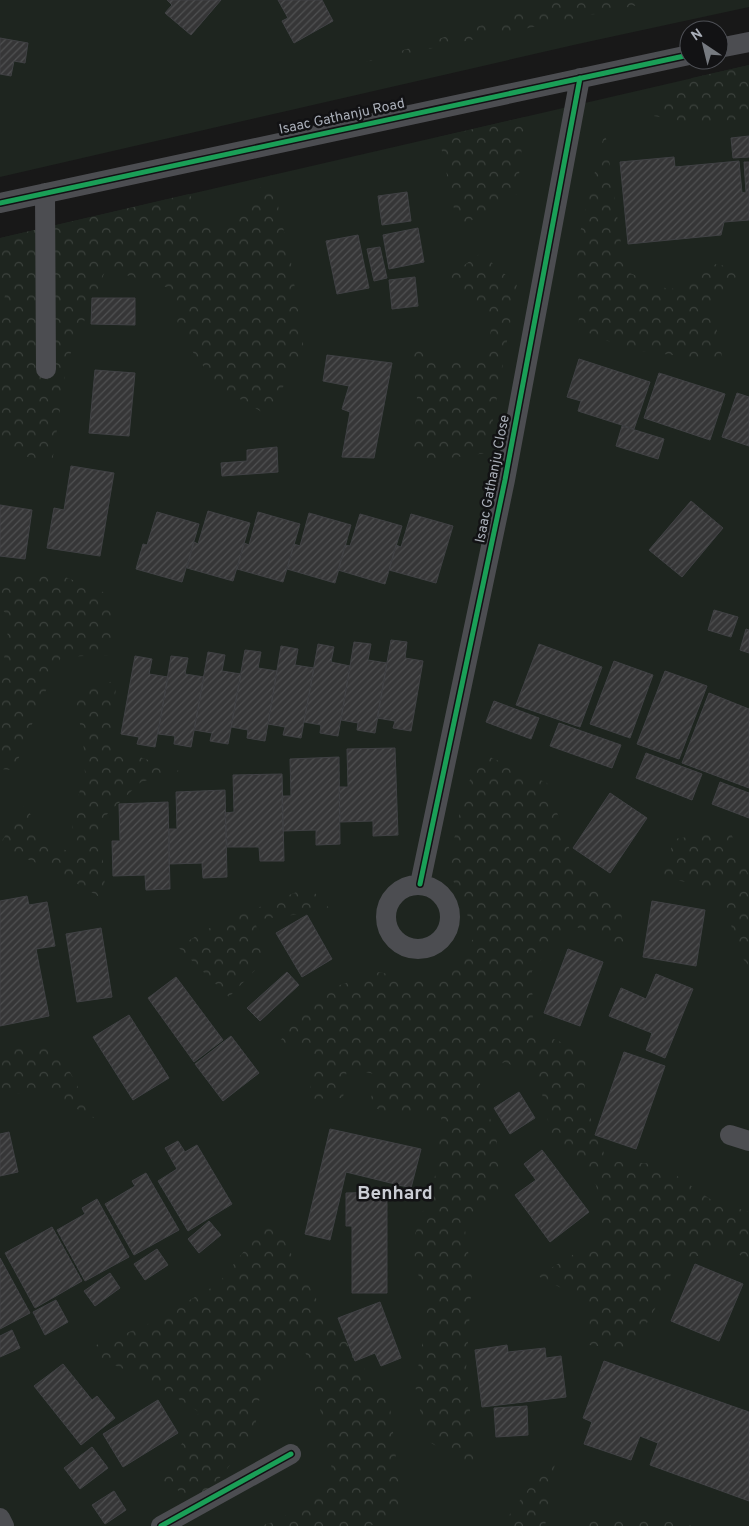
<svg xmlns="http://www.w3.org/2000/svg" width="749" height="1526" viewBox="0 0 749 1526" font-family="Overpass,sans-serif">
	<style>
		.green { fill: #1e251f }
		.forest { fill: url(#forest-crowns) }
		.building { fill: url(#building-hatch); stroke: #404144 }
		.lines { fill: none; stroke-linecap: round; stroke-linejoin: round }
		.minor { stroke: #4c4d51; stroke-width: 20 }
		.cycleway-casing { stroke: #121214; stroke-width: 8 }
		.cycleway { stroke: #1a9f57; stroke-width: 5 }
		.labels { text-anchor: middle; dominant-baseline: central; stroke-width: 5; stroke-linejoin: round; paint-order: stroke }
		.street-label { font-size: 14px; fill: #a9aeb8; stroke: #121214 }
		.district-label { font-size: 19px; font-weight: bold; fill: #cacdd4; stroke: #121214 }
	</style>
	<defs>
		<pattern id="forest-crowns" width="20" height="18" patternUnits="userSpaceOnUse" patternTransform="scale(1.25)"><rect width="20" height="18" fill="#1e251f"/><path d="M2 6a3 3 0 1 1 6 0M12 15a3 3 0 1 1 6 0" fill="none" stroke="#3c423d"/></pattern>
		<pattern id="building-hatch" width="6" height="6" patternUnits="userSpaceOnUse" patternTransform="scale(1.25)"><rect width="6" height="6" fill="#363637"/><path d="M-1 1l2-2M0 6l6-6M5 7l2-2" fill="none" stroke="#505152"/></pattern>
	</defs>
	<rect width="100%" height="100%" fill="#181818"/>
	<!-- green -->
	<path class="green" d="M 0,0 L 749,0 L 749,7 L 578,44 L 0,177 Z
		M 749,65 L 749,1526 L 0,1526 L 0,238 Z"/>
	<!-- forest -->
	<path class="forest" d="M 561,0 L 662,0 L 366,62 Z
		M 749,65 L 749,118 L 697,124 L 643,114 L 692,78 Z
		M 525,117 L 517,194 L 458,228 L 439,137 Z
		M 605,131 L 625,271 L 670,290 L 716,264 L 742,270 L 712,305 L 723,361 L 630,350 L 579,329 L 577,245 Z
		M 271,175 L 291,262 L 304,350 L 267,415 L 218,386 L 181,336 L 169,288 L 106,269 L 67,362 L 52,463 L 0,450 L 0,334 L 6,287 L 0,287 L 0,238 L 189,194 L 219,238 Z
		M 481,253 L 517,285 L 487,453 L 413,463 L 417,398 L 412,346 L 439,358 L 486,362 L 492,322 L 448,277 Z
		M 55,573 L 113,596 L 110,655 L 61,657 L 42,699 L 14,770 L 0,769 L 0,670 L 3,666 L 10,617 L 0,608 L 0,574 Z
		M 117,680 L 109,746 L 179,771 L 141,782 L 100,821 L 106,901 L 61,874 L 0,847 L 0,844 L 25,804 L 44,840 L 80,857 L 71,821 L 85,773 L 83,739 L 74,693 Z
		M 479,752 L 547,783 L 579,877 L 621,908 L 624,947 L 569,924 L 532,971 L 533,1031 L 586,1052 L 584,1101 L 607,1161 L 660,1164 L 710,1199 L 749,1212 L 749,1259 L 726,1249 L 677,1261 L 657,1305 L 632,1350 L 589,1345 L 590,1303 L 538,1276 L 604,1236 L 596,1185 L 552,1139 L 539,1080 L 505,1062 L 477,1074 L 497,1142 L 499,1189 L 464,1223 L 472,1279 L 466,1371 L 476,1469 L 426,1440 L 415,1385 L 427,1317 L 412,1243 L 436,1173 L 442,1110 L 400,1116 L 368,1106 L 379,1075 L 347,1068 L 343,1098 L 308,1099 L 317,1055 L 280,1041 L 316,993 L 379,972 L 434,984 L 476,936 L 448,868 L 461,807 Z
		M 730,831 L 749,876 L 749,967 L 737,950 L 723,890 L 662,877 L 674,839 Z
		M 309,887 L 331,910 L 255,920 L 264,961 L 229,997 L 178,947 L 215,925 Z
		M 55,1043 L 94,1118 L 45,1092 L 0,1095 L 0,1051 Z
		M 271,1217 L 315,1297 L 390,1406 L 402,1510 L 370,1526 L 260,1526 L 280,1520 L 333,1475 L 321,1413 L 303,1343 L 262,1382 L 254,1435 L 199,1504 L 162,1480 L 199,1412 L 147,1379 L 81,1351 L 144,1326 L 218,1284 Z
		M 557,1450 L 545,1526 L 502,1526 L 502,1525 Z
		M 572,1516 L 671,1522 L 693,1526 L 574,1526 Z"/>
	<!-- building -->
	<path class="building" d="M 167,0 L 221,0 L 191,35 L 165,13 L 172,5 Z
		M 278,0 L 322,0 L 333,21 L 294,43 L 282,21 L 288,18 Z
		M 0,38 L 28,43 L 25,63 L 14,61 L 11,76 L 0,74 Z
		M 749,136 L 749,157 L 733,158 L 731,138 Z
		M 674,157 L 675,167 L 739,161 L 742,193 L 746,192 L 744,162 L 749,162 L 749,220 L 724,222 L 721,235 L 628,244 L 620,162 Z
		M 407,192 L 411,221 L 382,225 L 378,196 Z
		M 418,228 L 424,262 L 389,269 L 383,235 Z
		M 358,235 L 369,288 L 337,294 L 326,241 Z
		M 380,247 L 387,278 L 374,281 L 367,249 Z
		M 415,277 L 418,306 L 392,309 L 389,280 Z
		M 92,298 L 135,298 L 135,325 L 91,324 Z
		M 327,355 L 392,363 L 374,458 L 342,457 L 350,412 L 342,409 L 349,386 L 323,381 Z
		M 579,359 L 650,382 L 634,429 L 578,411 L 581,401 L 567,397 Z
		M 95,370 L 135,373 L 129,436 L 89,433 Z
		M 659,373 L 725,394 L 710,440 L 644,418 Z
		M 737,393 L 749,397 L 749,446 L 722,437 Z
		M 622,426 L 664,439 L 658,459 L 616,446 Z
		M 277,447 L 278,472 L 222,476 L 221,463 L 247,461 L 247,450 Z
		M 71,466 L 114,473 L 100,556 L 47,548 L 54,508 L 64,510 Z
		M 691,501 L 723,528 L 682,577 L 649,550 Z
		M 0,505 L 32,510 L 25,559 L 0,556 Z
		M 208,511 L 250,523 L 233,581 L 187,568 L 194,542 L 198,544 Z
		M 157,512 L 199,524 L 182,582 L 136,569 L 143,544 L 147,545 Z
		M 258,512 L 300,524 L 283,582 L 237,569 L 244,543 L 249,545 Z
		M 309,513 L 351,525 L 335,583 L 287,569 L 294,544 L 300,546 Z
		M 360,514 L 402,526 L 385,584 L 338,570 L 345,545 L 350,546 Z
		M 411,514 L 453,526 L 436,583 L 389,570 L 396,545 L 401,547 Z
		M 714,610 L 738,617 L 731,637 L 708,630 Z
		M 746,629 L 749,630 L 749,653 L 740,650 Z
		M 391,640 L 407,642 L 405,658 L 423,661 L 411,731 L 393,728 L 395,721 L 377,718 Z
		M 354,642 L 371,644 L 368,660 L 387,663 L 375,733 L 357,730 L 358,723 L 341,720 Z
		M 318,644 L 334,647 L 331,662 L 350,666 L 338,736 L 320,733 L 321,725 L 304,722 Z
		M 539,644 L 602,667 L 580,727 L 516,705 Z
		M 281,646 L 298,649 L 295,665 L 314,668 L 301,738 L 283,735 L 285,727 L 268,724 Z
		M 245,650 L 261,652 L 258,668 L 277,671 L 265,741 L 247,738 L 248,730 L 231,727 Z
		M 208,652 L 225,655 L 222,671 L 241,674 L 228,744 L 210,741 L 212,733 L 194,730 Z
		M 135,656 L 152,659 L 149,674 L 168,677 L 155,747 L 137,744 L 139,737 L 121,734 Z
		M 171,656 L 188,658 L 185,674 L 204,677 L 191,747 L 174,744 L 175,736 L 158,734 Z
		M 614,661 L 653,675 L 630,738 L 590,724 Z
		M 665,671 L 707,686 L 679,759 L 637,744 Z
		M 709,693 L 749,709 L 749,788 L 682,763 Z
		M 494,701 L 539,718 L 531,739 L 486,722 Z
		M 559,723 L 621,745 L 612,768 L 550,746 Z
		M 395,748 L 398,835 L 373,836 L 373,821 L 340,822 L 339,787 L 348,787 L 347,749 Z
		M 646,753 L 702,774 L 692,800 L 636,778 Z
		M 339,757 L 340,844 L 316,845 L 316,830 L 283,831 L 282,796 L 291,796 L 290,759 Z
		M 282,774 L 284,861 L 260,861 L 259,847 L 227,847 L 225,813 L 234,812 L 233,775 Z
		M 720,782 L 749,793 L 749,818 L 712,804 Z
		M 225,790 L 227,877 L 203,878 L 202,863 L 169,864 L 169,829 L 177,829 L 176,792 Z
		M 610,793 L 647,818 L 610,873 L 573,848 Z
		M 168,802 L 170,889 L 146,890 L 145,875 L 113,876 L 112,841 L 120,841 L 119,804 Z
		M 27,896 L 29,905 L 47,902 L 55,946 L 36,949 L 49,1016 L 0,1026 L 0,901 Z
		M 652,901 L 705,910 L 696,966 L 643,957 Z
		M 307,915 L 332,959 L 302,977 L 276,933 Z
		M 101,928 L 112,997 L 77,1002 L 66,934 Z
		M 568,949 L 603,962 L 580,1026 L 544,1013 Z
		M 287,972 L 299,985 L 260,1021 L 247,1008 Z
		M 656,974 L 693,989 L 665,1058 L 646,1050 L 652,1033 L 609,1016 L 621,988 L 646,999 Z
		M 176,977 L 223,1040 L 194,1062 L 148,998 Z
		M 129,1015 L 169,1078 L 133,1100 L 93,1037 Z
		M 231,1036 L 259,1073 L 223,1101 L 195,1064 Z
		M 624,1052 L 665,1066 L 636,1149 L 595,1135 Z
		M 519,1092 L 535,1118 L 510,1134 L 494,1108 Z
		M 330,1129 L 421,1149 L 411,1188 L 346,1172 L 330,1240 L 305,1234 Z
		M 9,1132 L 18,1172 L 0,1176 L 0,1134 Z
		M 178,1141 L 185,1152 L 197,1145 L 232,1204 L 188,1231 L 158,1181 L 177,1169 L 165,1148 Z
		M 542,1150 L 589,1212 L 550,1242 L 515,1195 L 536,1180 L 524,1164 Z
		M 146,1173 L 179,1230 L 134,1255 L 105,1204 L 135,1186 L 132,1181 Z
		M 387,1192 L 387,1293 L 352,1293 L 352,1226 L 346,1226 L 346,1193 Z
		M 97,1199 L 129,1257 L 85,1281 L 57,1230 L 85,1214 L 82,1208 Z
		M 209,1221 L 221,1235 L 199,1253 L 188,1239 Z
		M 52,1227 L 82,1281 L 35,1308 L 5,1253 Z
		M 157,1249 L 168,1265 L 145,1280 L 134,1264 Z
		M 0,1258 L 30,1313 L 0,1329 Z
		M 695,1264 L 743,1284 L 719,1341 L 671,1321 Z
		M 110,1273 L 120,1288 L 95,1306 L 84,1291 Z
		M 56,1300 L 68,1322 L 45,1335 L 33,1312 Z
		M 380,1302 L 401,1358 L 381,1366 L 375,1353 L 355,1361 L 338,1318 Z
		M 12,1330 L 20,1348 L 0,1357 L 0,1336 Z
		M 507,1345 L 508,1352 L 545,1348 L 546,1358 L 561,1356 L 566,1397 L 482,1407 L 475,1350 Z
		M 604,1361 L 749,1412 L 749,1501 L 650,1465 L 658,1443 L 640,1436 L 631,1460 L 584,1444 L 592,1422 L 583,1418 Z
		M 63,1364 L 92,1400 L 97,1396 L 115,1418 L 81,1445 L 34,1386 Z
		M 158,1400 L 178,1433 L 123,1467 L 103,1434 Z
		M 527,1406 L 528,1435 L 496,1437 L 494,1408 Z
		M 92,1447 L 108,1468 L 80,1489 L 64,1468 Z
		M 114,1491 L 126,1510 L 105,1524 L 92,1505 Z"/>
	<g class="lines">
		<!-- minor -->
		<path class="minor" d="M 719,48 L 749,42
			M 45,193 L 46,369
			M 0,203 L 689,55
			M 420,884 L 505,480 L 580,78
			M386 917a32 32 0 1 1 64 0a32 32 0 1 1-64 0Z
			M 730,1135 L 749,1141
			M 0,1518 L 4,1526
			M 161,1526 L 291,1454"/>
		<!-- cycleway casing -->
		<g class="cycleway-casing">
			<path id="cycleway" d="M 0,203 L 689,55
				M 420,884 L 505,480 L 580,78
				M 161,1526 L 291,1454"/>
		</g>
		<!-- cycleway -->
		<use href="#cycleway" class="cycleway"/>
	</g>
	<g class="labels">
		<!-- street labels -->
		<g class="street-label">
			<text transform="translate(342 117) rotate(-12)">Isaac Gathanju Road</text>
			<text transform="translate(493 479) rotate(-79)">Isaac Gathanju Close</text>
		</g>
		<!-- district labels -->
		<g class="district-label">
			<text x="395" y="1194">Benhard</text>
		</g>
	</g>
	<!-- north arrow -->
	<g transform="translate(704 45) rotate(325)"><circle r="24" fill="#121214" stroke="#4e5056"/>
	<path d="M0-4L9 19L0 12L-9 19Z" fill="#767a80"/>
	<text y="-8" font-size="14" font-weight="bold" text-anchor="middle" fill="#a9aeb8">N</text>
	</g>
</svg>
